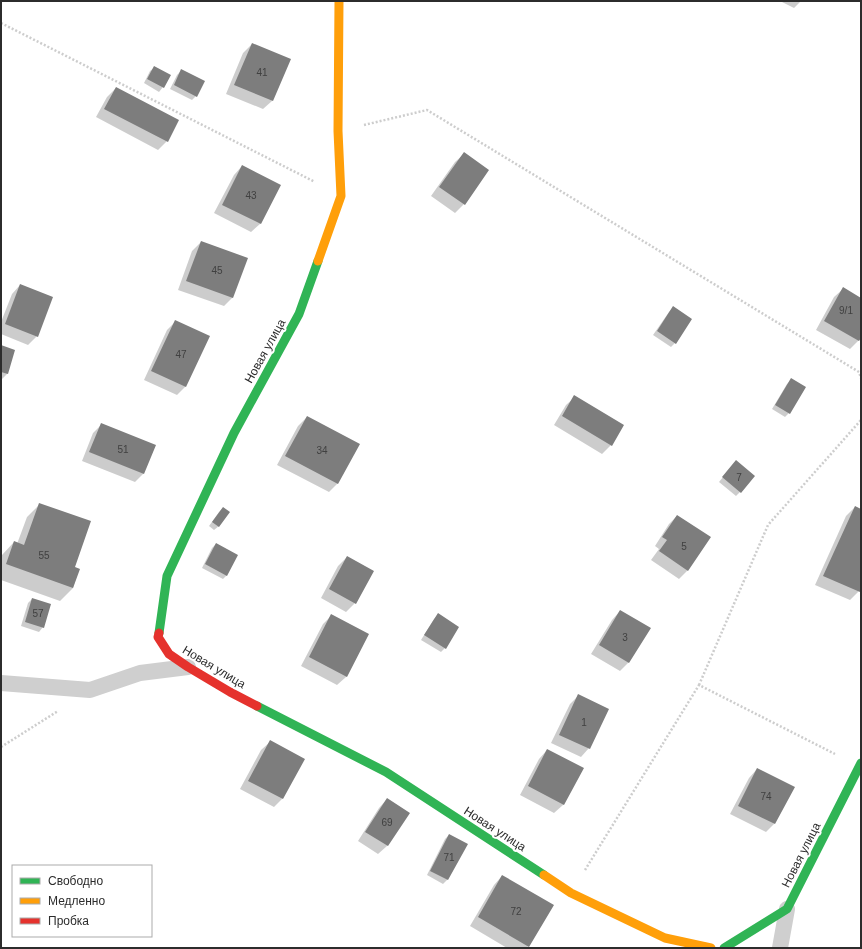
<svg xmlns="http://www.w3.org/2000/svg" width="862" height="949" viewBox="0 0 862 949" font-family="Helvetica,sans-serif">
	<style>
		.shadow { fill: #0003 }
		.building { fill: #7d7d7d }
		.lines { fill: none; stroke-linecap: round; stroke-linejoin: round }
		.path { stroke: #cdcdcd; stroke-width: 2.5; stroke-dasharray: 2 2; stroke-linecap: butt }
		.lane { stroke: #cfcfcf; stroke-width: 16 }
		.fast { stroke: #30b455; stroke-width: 9 }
		.slow { stroke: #ff9f0a; stroke-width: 9 }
		.jam { stroke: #e5322d; stroke-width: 9 }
		.labels { text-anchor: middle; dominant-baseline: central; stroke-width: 4; stroke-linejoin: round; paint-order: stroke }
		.number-label { font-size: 10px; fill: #404040 }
		.street-label { font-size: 12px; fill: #2c2c2c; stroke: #fff }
	</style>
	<rect width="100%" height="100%" fill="#fff"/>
	<!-- shadow -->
	<path class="shadow" d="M 780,1 L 801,1 L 794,8 Z
		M 252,44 L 272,101 L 263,109 L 226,94 L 243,53 Z
		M 155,67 L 163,87 L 159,92 L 144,83 L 150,71 Z
		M 181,71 L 196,96 L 192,100 L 170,89 L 177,75 Z
		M 116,88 L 167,141 L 158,150 L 96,117 L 107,97 Z
		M 464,154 L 488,170 L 464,204 L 455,213 L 431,196 L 455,162 Z
		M 242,166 L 279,185 L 260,224 L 251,232 L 214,213 L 234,175 Z
		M 201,242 L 233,297 L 224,306 L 178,290 L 192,251 Z
		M 20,285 L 37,336 L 28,345 L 1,334 L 1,322 L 12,294 Z
		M 843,289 L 861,299 L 861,336 L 858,341 L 850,349 L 816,330 L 834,297 Z
		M 673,308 L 675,343 L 671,347 L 653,335 L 669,312 Z
		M 175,322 L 208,337 L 185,387 L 177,395 L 144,380 L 167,330 Z
		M 1,346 L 14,351 L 7,374 L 1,380 Z
		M 791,380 L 789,413 L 785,417 L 772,409 L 787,384 Z
		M 575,397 L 611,445 L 602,454 L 554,425 L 566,405 Z
		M 307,417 L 358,445 L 337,484 L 329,492 L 277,465 L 298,426 Z
		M 102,424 L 155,446 L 143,474 L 135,482 L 82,461 L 93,433 Z
		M 732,466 L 740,492 L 736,496 L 719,482 Z
		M 40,504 L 73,567 L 79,569 L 73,588 L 60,601 L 1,580 L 2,555 L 14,542 L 17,544 L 27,517 Z
		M 855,507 L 861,510 L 861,587 L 859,591 L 850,600 L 815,585 L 846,516 Z
		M 223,508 L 219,526 L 214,530 L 209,526 L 219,512 Z
		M 677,516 L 687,571 L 679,579 L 651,560 L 659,549 L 655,546 L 669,524 Z
		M 216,544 L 227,575 L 223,579 L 202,568 L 212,548 Z
		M 347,557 L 355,603 L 346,612 L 321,598 L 338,566 Z
		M 32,599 L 43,627 L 39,632 L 21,626 L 28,603 Z
		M 620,611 L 649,628 L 628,663 L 620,671 L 591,654 L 612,620 Z
		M 332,615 L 368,635 L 346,677 L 337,685 L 301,666 L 323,624 Z
		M 438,615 L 445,648 L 441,652 L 421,640 L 434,619 Z
		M 579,695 L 589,748 L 581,757 L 551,743 L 570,704 Z
		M 270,742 L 282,799 L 274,807 L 240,789 L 261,750 Z
		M 547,750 L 582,769 L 563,805 L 554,813 L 520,795 L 539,759 Z
		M 757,769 L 774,824 L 766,832 L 730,814 L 749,778 Z
		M 387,799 L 408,813 L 387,846 L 378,854 L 358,841 L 379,808 Z
		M 449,835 L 447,880 L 443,884 L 427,875 L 445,839 Z
		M 502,876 L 528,946 L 527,948 L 507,948 L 470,926 L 494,885 Z"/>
	<!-- building -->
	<path class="building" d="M 252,43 L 291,59 L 273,101 L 234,85 Z
		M 154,66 L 171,75 L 164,88 L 147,79 Z
		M 181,69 L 205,81 L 197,97 L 174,85 Z
		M 116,87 L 179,120 L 168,142 L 104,109 Z
		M 464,152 L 489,170 L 465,205 L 439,187 Z
		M 242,165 L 281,185 L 261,224 L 222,205 Z
		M 201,241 L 248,258 L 233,298 L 186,281 Z
		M 20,284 L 53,297 L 38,337 L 5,324 Z
		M 843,287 L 861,298 L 861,338 L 859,341 L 824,321 Z
		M 673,306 L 692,319 L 676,344 L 657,331 Z
		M 175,320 L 210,336 L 186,387 L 151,371 Z
		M 1,345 L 15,350 L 8,374 L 1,372 Z
		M 791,378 L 806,387 L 790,414 L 775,405 Z
		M 574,395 L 624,425 L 612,446 L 562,416 Z
		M 307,416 L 360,444 L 338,484 L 285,456 Z
		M 101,423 L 156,445 L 144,474 L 89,452 Z
		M 736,460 L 755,476 L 741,493 L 722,477 Z
		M 39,503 L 91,521 L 75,567 L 80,569 L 73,588 L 6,564 L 14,541 L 24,545 Z
		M 855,506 L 861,509 L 861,589 L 860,592 L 823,576 Z
		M 223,507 L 230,512 L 219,527 L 212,522 Z
		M 677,515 L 711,537 L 688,571 L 659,551 L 667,540 L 662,537 Z
		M 216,543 L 238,555 L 227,576 L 205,564 Z
		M 347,556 L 374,571 L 356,604 L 329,589 Z
		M 32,598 L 51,604 L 44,628 L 25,622 Z
		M 620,610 L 651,628 L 629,663 L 599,645 Z
		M 438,613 L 459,627 L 446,649 L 424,635 Z
		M 331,614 L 369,634 L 347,677 L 309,657 Z
		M 578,694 L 609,709 L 590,749 L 559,735 Z
		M 270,740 L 305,759 L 283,799 L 248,781 Z
		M 547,749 L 584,768 L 564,805 L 528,786 Z
		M 757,768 L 795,787 L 775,824 L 738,806 Z
		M 387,798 L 410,813 L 388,846 L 365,832 Z
		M 449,834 L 468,844 L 448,880 L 430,871 Z
		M 502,875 L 554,905 L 529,947 L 478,917 Z"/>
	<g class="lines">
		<!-- path -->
		<path class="path" d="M 1,23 L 315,182
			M 364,125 L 427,110 L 859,372 L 861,378
			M 699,685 L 768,525 L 861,420
			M 1,747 L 58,711
			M 585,870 L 699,685 L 835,754"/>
		<!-- lane -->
		<path class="lane" d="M 1,683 L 90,690 L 140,673 L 188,667
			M 780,948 L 787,909"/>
		<!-- fast -->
		<path class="fast" d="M 159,633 L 167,576 L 234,433 L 299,314 L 318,261
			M 257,706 L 386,772 L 544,875
			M 724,948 L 787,909 L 861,763"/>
		<!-- slow -->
		<path class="slow" d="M 318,261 L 341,196 L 338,131 L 339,1
			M 544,875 L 571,893 L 665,938 L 711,948"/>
		<!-- jam -->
		<path class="jam" d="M 159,633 L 158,637 L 169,654 L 188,667 L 230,692 L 257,706"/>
	</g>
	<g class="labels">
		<!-- number labels -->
		<g class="number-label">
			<text x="262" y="72">41</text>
			<text x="251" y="195">43</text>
			<text x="217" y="270">45</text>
			<text x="846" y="310">9/1</text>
			<text x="181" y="354">47</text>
			<text x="123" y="449">51</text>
			<text x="322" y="450">34</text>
			<text x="739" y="477">7</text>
			<text x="684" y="546">5</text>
			<text x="44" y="555">55</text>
			<text x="38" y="613">57</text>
			<text x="625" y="637">3</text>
			<text x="584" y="722">1</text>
			<text x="766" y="796">74</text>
			<text x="387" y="822">69</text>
			<text x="449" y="857">71</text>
			<text x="516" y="911">72</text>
		</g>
		<!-- street labels -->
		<g class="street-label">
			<text transform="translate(265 351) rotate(-61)">Новая улица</text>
			<text transform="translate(214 667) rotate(31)">Новая улица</text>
			<text transform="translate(495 829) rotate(33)">Новая улица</text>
			<text transform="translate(801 855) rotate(-63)">Новая улица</text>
		</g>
	</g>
	<!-- border -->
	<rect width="862" height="949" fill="none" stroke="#2c2c2c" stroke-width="4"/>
	<!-- legend -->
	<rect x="12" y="865" width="140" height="72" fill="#ffffff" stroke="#ababab"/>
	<rect x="20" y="878" width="20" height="6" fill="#30b455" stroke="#ababab"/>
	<text x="48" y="885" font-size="12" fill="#2c2c2c">Свободно</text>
	<rect x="20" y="898" width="20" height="6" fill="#ff9f0a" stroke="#ababab"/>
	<text x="48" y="905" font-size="12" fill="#2c2c2c">Медленно</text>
	<rect x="20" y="918" width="20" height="6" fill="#e5322d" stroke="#ababab"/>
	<text x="48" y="925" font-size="12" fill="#2c2c2c">Пробка</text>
</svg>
